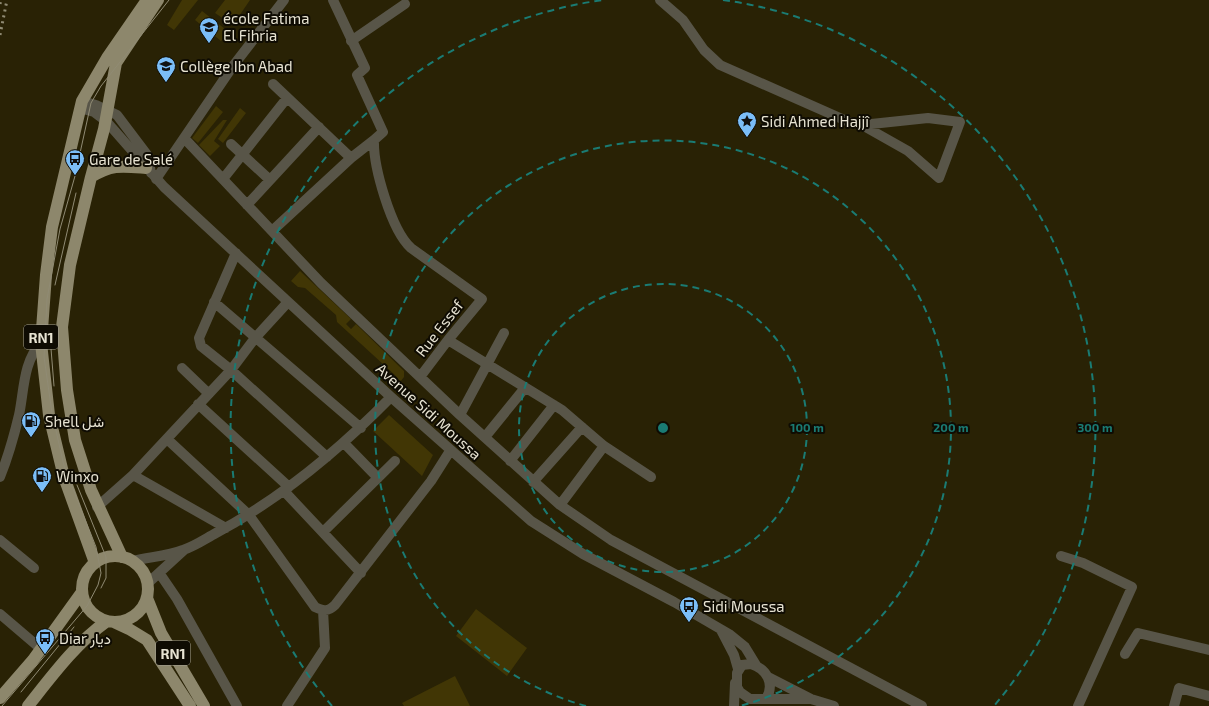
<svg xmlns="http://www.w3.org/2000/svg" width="1209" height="706" viewBox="0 0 1209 706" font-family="'Exo 2',Vazirmatn,sans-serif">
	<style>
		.green { fill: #413605 }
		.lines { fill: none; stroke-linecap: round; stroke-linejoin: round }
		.minor { stroke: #585548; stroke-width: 10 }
		.major { stroke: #8d876c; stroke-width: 12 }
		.tram { stroke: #908b74; stroke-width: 1 }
		.rail { stroke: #908b74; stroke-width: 3; stroke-dasharray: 2 4; stroke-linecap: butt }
		.ring { fill: none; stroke: #1a7b73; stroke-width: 2; stroke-dasharray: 7 5 }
		.labels { text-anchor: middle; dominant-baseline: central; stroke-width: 4; stroke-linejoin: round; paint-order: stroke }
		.shield { fill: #0f0c03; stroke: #a6a294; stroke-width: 1 }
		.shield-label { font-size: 14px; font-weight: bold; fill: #e7e3d2 }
		.poi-label { font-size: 15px; fill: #e7e3d2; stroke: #0f0c03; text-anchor: start }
		.street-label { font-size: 15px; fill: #e7e3d2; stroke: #0f0c03 }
		.centre { fill: #1a7b73; stroke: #0f0c03; stroke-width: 2 }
		.ring-label { font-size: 12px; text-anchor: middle; font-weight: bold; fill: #1a7b73; stroke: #0f0c03; stroke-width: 4; stroke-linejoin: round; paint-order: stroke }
	</style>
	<rect width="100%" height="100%" fill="#292205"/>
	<!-- green -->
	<path class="green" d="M 182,0 L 198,0 L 174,30 L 167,25 Z
		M 225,0 L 250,0 L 233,25 L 215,13 Z
		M 202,11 L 229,32 L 221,41 L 195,20 Z
		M 216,106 L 223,112 L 198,143 L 192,138 Z
		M 240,108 L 246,113 L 223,143 L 218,139 Z
		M 223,120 L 227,120 L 214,141 L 220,146 L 210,156 L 199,145 Z
		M 300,271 L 351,319 L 346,324 L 351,329 L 356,324 L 404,371 L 404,377 L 400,382 L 396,376 L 337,322 L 336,315 L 305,288 L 298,287 L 291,281 Z
		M 389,415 L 433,455 L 422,476 L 373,431 Z
		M 476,609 L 527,648 L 507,676 L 456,636 Z
		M 455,676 L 470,706 L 404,706 L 402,703 Z"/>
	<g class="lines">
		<!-- minor -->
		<path class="minor" d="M 333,0 L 365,68 L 357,75 L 383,132 L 374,140 C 373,166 391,230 411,248 L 482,299 L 448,340 L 420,377
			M 660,0 L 683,20 L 704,50 L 720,65 L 849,122 L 862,125 L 928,118 L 960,122 L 939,178 L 908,151 L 862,125
			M 351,41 L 405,4
			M 273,84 L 351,158
			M 82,101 L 96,105 L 117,115 L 148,156 L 151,173
			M 80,108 L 94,112 L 106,121 L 164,187 L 391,397 L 531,521 L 583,554 L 674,602 L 729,634 L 745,647 L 756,665
			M 184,138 L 321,283 L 460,415 L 560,505 L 611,540 L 922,706
			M 231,144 L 270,180
			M 156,179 L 233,66 L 284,0
			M 223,179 L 287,98
			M 247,205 L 319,127
			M 272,231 L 351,158 L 374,140
			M 236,253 L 199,338 L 201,346 L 231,370 L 327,457
			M 214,302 L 361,428
			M 448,340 L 562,410 L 604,446 L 651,477
			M 182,368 L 208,393
			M 198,404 L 289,487
			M 460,415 L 504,333
			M 485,437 L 524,389
			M 167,439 L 249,515 L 315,607 C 323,611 328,612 335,605 L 431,481 L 450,451
			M 344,443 L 378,478
			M 510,461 L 554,405
			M 133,475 L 231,370 L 255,338 L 288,302
			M 0,477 C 8,457 14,436 19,415 C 24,392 23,361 41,343
			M 533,482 L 582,427
			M 284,491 L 361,573
			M 560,505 L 604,446
			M 97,507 L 133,475 L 226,528
			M 323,532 L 395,461
			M 0,540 L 34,568
			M 1061,556 L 1083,563 L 1132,587 L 1078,706
			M 133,561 C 149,557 168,556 183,550 C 195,546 205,539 216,533 C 282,498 339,450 391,397
			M 160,574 L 177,599 L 237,706
			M 148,583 L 184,550
			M 0,614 L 41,649
			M 721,630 L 734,655 L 738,669
			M 1125,654 L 1138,633 L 1209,650
			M 768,677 L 811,699 L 834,706
			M 766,699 C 775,684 767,669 751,664 L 742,665 L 737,673 L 737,687 L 740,692 L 750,699 L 811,699
			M 287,706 L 325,648 L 323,610
			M 734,706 L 735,683
			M 1174,706 L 1179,688 L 1209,696"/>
		<!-- major -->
		<path class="major" d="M 91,177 C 112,164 122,166 146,168
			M82 589a33 33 0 1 1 66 0a33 33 0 1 1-66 0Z
			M 122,557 L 91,490 L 75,440 L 67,390 L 62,327 L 70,265 L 91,177 L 104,129 L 116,63 L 158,0
			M 95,563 L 64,477 L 49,415 L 41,343 L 46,275 L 52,227 L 82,101 L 107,58 L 147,0
			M 147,598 L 161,633 L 204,706
			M 114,622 L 129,629 L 147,640 L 190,706
			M 0,698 L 33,660 L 82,592
			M 28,706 C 51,677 76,643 107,621"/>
		<!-- tram -->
		<path class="tram" d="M 55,285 L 76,193
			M 50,336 L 54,386
			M 77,485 L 106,557 L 106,578 L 101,588
			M 21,692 L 74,627
			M 2,706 L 87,606 L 98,585 L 101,573 L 96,547 L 64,466 L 52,413 L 44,357 L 47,299 L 60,229 L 75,176 L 91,103 L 101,86 L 169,0"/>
		<!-- rail -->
		<path class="rail" d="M 0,4 L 1,0
			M 0,35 L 7,0"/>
	</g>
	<!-- distance rings -->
	<g class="ring">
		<circle cx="663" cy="428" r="144"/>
		<path d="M586 706A288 288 0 1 1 740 706"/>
		<path d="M332 706A432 432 0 0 1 603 0M723 0A432 432 0 0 1 994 706"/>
	</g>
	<!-- icons -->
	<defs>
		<g id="school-pin" transform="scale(1)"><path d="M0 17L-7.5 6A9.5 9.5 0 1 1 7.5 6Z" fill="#7bbef8" stroke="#0f0c03"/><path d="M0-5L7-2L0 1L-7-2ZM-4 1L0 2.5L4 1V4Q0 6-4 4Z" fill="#111"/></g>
		<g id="sight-pin" transform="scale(1)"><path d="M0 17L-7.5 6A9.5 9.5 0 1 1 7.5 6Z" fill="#7bbef8" stroke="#0f0c03"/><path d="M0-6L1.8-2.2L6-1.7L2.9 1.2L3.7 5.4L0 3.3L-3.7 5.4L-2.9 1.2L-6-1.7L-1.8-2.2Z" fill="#111"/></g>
		<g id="bus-pin" transform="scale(1)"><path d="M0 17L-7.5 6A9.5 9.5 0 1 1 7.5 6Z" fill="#7bbef8" stroke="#0f0c03"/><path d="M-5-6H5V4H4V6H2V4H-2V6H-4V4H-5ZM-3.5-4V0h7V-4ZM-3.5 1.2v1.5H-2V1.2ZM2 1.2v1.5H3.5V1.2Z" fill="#111"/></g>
		<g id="fuel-pin" transform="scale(1)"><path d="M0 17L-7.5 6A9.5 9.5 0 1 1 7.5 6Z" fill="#7bbef8" stroke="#0f0c03"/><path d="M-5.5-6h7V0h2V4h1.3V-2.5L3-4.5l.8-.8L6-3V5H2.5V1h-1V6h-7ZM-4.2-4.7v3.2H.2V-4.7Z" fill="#111"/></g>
	</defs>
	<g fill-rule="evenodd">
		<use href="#school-pin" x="209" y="27"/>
		<use href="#school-pin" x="166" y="66"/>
		<use href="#sight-pin" x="747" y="121"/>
		<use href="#bus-pin" x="75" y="159"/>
		<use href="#fuel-pin" x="31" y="421"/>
		<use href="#fuel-pin" x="42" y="476"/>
		<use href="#bus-pin" x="689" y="606"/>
		<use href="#bus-pin" x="45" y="638"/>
	</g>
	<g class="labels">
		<!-- shield labels -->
		<g class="shield">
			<rect x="24" y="325" width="34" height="24" rx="3"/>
			<rect x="156" y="641" width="34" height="24" rx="3"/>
		</g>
		<g class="shield-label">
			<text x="41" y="337">RN1</text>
			<text x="173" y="653">RN1</text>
		</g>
		<!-- poi labels -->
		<g class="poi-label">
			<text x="223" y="18">école Fatima<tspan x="223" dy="17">El Fihria</tspan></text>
			<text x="180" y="66">Collège Ibn Abad</text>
			<text x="761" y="121">Sidi Ahmed Hajjî</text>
			<text x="89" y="159">Gare de Salé</text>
			<text x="45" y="421">Shell شل</text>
			<text x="56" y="476">Winxo</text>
			<text x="703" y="606">Sidi Moussa</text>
			<text x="59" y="638">Diar ديار</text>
		</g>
		<!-- street labels -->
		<g class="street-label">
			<text transform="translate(439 328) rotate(-52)">Rue Essef</text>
			<text transform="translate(429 411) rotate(42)">Avenue Sidi Moussa</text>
		</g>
	</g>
	<circle cx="663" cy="428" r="6" class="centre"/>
	<g class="ring-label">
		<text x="807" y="432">100 m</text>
		<text x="951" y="432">200 m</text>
		<text x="1095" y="432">300 m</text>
	</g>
</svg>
